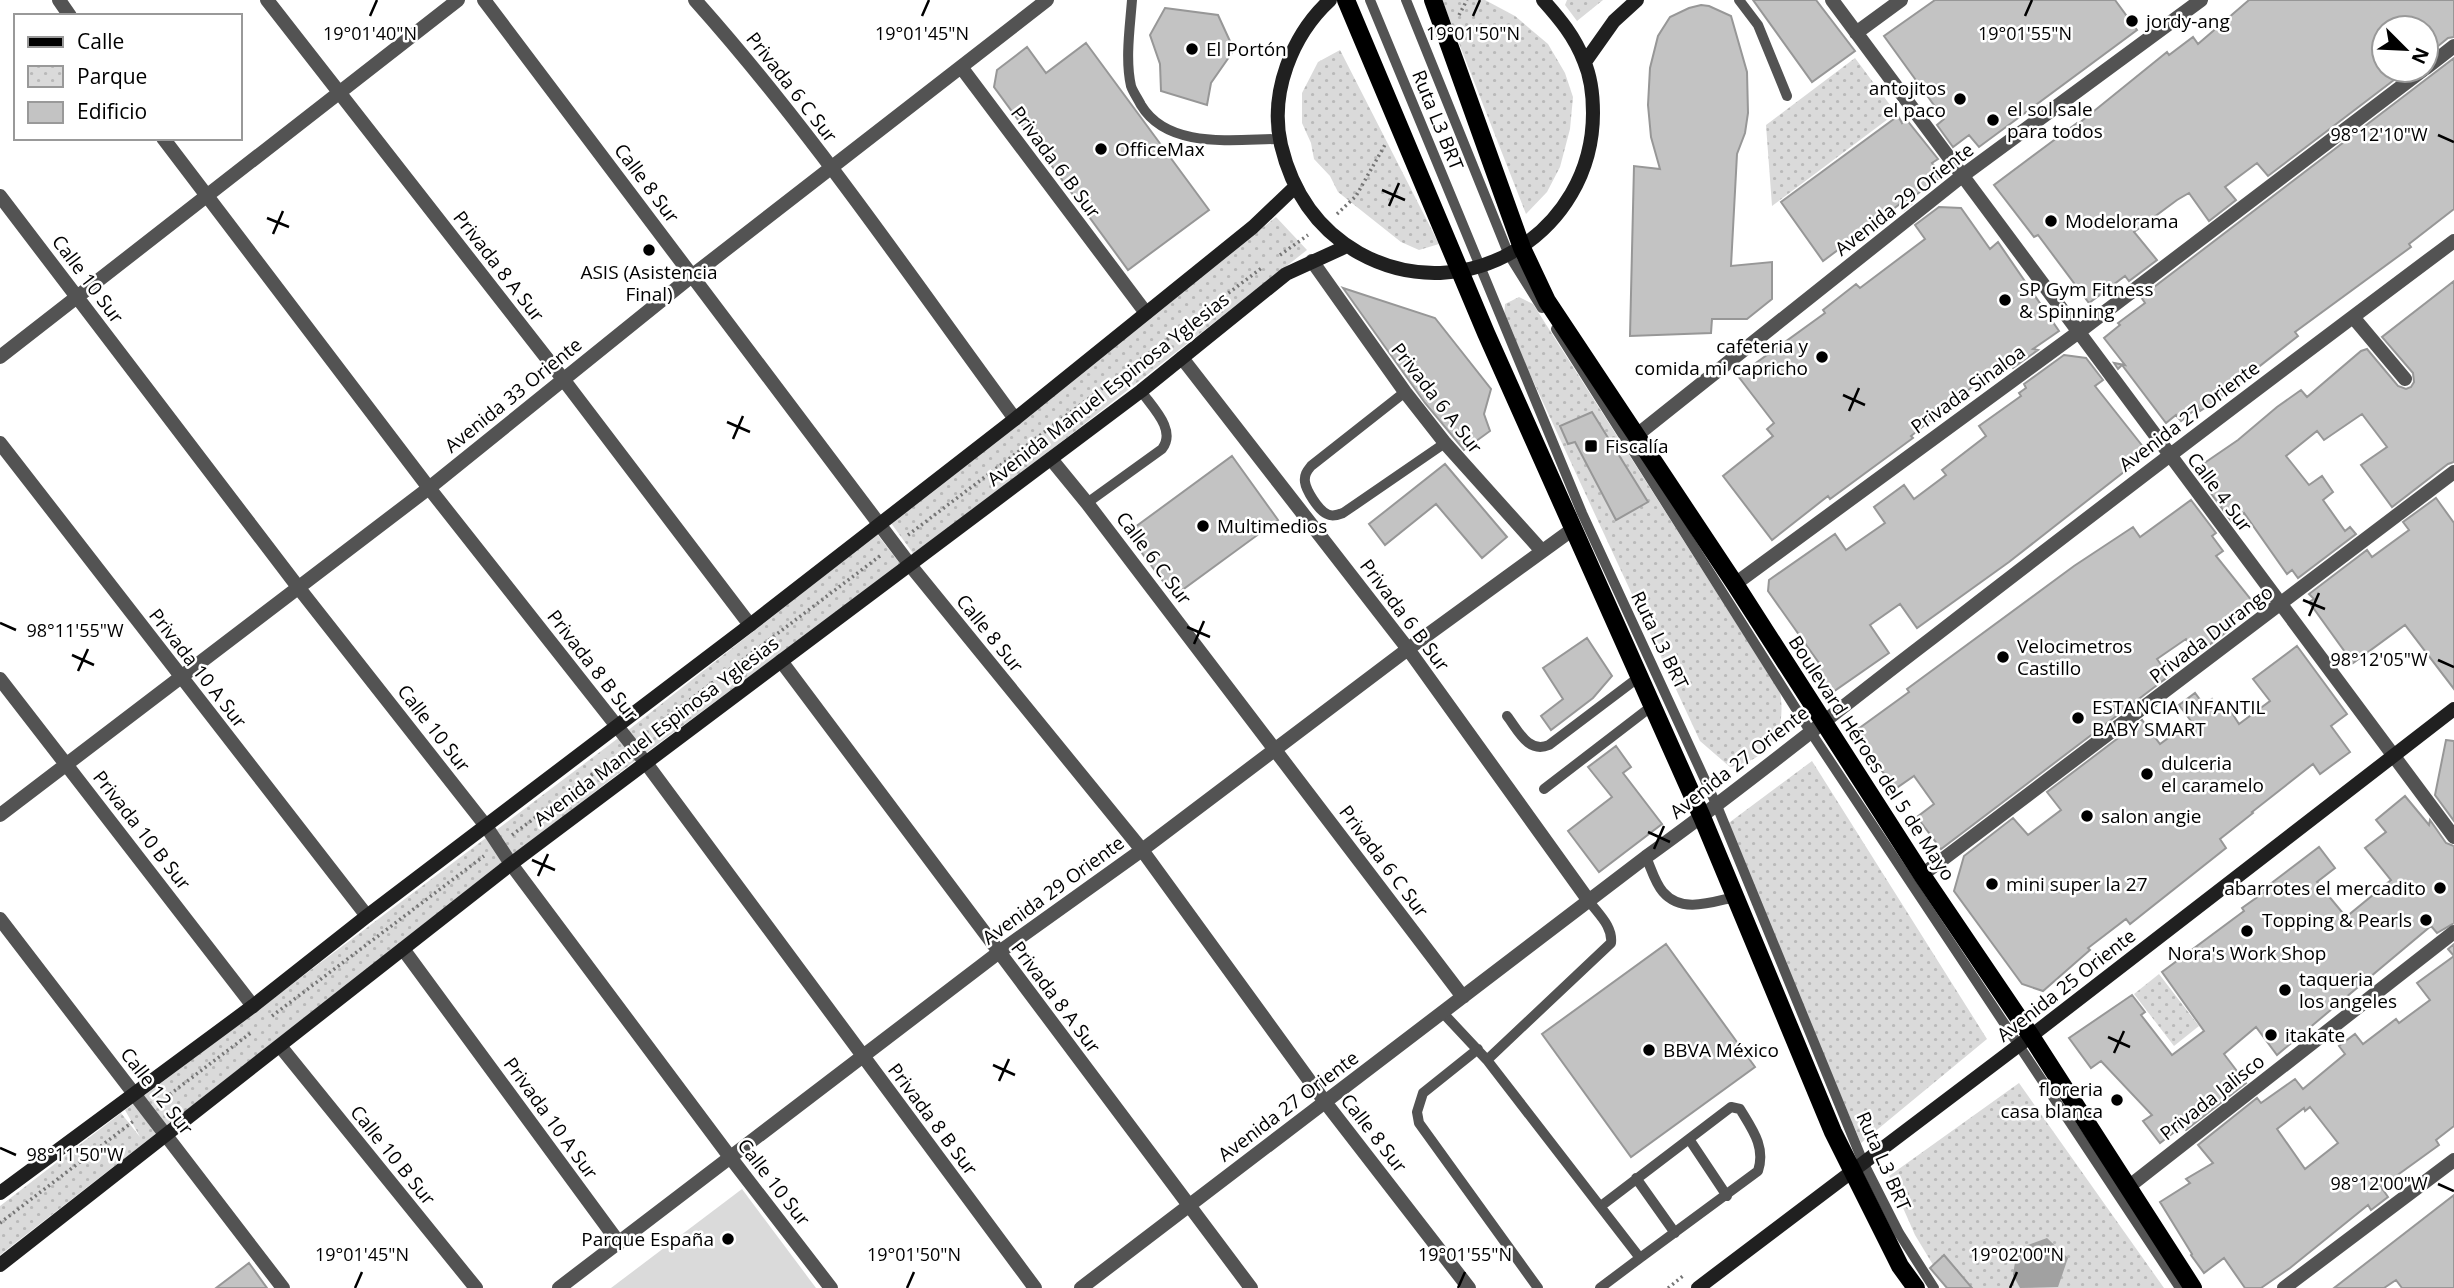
<svg xmlns="http://www.w3.org/2000/svg" width="2454" height="1288" viewBox="0 0 2454 1288" font-family="'Open Sans',sans-serif">
	<style>
		.park { fill: url(#park-dots) }
		.pitch { fill: #dadada }
		.water { fill: #a1a1a1 }
		.building { fill: #c3c3c3; stroke: #979797; stroke-width: 2; fill-rule: evenodd }
		.lines { fill: none; stroke-linecap: round; stroke-linejoin: round }
		.path { stroke: #757575; stroke-width: 3.5; stroke-dasharray: 2 3.5; stroke-linecap: butt }
		.lane { stroke: #535353; stroke-width: 10 }
		.street { stroke: #535353; stroke-width: 14 }
		.secondary { stroke: #202020; stroke-width: 14 }
		.primary { stroke: #000; stroke-width: 18 }
		.ticks { fill: none; stroke: #000; stroke-width: 2.5 }
		.poi-dot { fill: #000; stroke: #fff; stroke-width: 2.5 }
		.labels { text-anchor: middle; dominant-baseline: central; stroke-width: 5; stroke-linejoin: round; paint-order: stroke }
		.poi-label { font-size: 19px; fill: #000; stroke: #fff; text-anchor: start }
		.street-label { font-size: 19px; fill: #000; stroke: #fff }
		.ticks-label { font-size: 18px; text-anchor: middle; fill: #000; stroke: #fff; stroke-width: 5; stroke-linejoin: round; paint-order: stroke }
	</style>
	<defs>
		<pattern id="park-dots" width="8" height="8" patternUnits="userSpaceOnUse" patternTransform="scale(1.75)"><rect width="8" height="8" fill="#dadada"/><path d="M2 2h.1M6 6h.1" fill="none" stroke="#b9b9b9" stroke-width="1.8" stroke-linecap="round"/></pattern>
	</defs>
	<rect width="100%" height="100%" fill="#fff"/>
	<!-- park -->
	<path class="park" d="M 1442,0 L 1485,0 L 1515,16 L 1548,44 L 1565,73 L 1573,97 L 1570,129 L 1560,167 L 1547,192 L 1526,214 Z
		M 1567,0 L 1603,0 L 1577,21 L 1565,5 Z
		M 1340,50 L 1439,244 L 1419,250 L 1401,242 L 1338,192 L 1330,176 L 1314,159 L 1311,143 L 1302,123 L 1302,93 L 1318,62 Z
		M 1855,58 L 1896,113 L 1772,206 L 1766,125 Z
		M 1276,217 L 1307,250 L 915,556 L 891,523 Z
		M 1519,297 L 1533,304 L 1780,692 C 1787,732 1770,759 1730,767 L 1700,741 L 1504,318 L 1505,304 Z
		M 877,534 L 901,565 L 632,763 L 0,1255 L 0,1206 L 121,1113 L 140,1137 L 125,1110 L 617,739 Z
		M 1812,761 L 1987,1039 L 1861,1143 L 1726,825 Z
		M 2159,974 L 2199,1026 L 2174,1046 L 2134,994 Z
		M 2019,1083 L 2164,1288 L 1947,1288 L 1915,1235 L 1889,1176 Z"/>
	<!-- pitch -->
	<path class="pitch" d="M 742,1189 L 816,1288 L 611,1288 Z"/>
	<!-- water -->
	<path class="water" d="M 2047,1238 L 2068,1258 L 2058,1287 L 2020,1288 L 2013,1275 L 2017,1249 Z"/>
	<!-- building -->
	<path class="building" d="M 1753,0 L 1816,0 L 1855,51 L 1812,82 Z
		M 1935,0 L 2115,0 L 2137,30 L 1979,147 L 1969,135 L 1953,147 L 1937,125 L 1944,119 L 1884,36 Z
		M 2249,0 L 2454,0 L 2454,37 L 2448,38 L 2426,56 L 2426,28 L 2384,28 L 2384,70 L 2407,70 L 2268,176 L 2257,163 L 2225,187 L 2236,200 L 2209,221 L 2189,193 L 2177,200 L 2134,232 L 2157,260 L 2129,281 L 2125,276 L 2089,303 L 2038,235 L 2034,237 L 1994,185 L 2077,123 L 2078,124 L 2167,52 L 2169,55 L 2193,37 L 2198,44 Z
		M 1701,5 L 1709,6 L 1731,16 L 1747,72 L 1748,113 L 1745,133 L 1737,154 L 1731,266 L 1772,262 L 1772,299 L 1747,319 L 1712,319 L 1711,333 L 1630,336 L 1634,166 L 1660,169 L 1651,137 L 1648,105 L 1650,68 L 1658,36 L 1670,17 L 1689,8 Z
		M 1165,8 L 1218,15 L 1234,50 L 1211,83 L 1207,105 L 1161,91 L 1160,64 L 1150,35 Z
		M 1086,43 L 1209,210 L 1128,270 L 994,87 L 997,70 L 1027,47 L 1046,73 Z
		M 2454,58 L 2454,209 L 2409,244 L 2411,247 L 2295,332 L 2298,336 L 2214,402 L 2200,411 L 2198,407 L 2181,421 L 2176,415 L 2166,423 L 2122,365 L 2118,369 L 2114,363 L 2125,365 L 2104,338 L 2120,325 L 2118,323 L 2145,303 L 2141,297 Z
		M 1898,116 L 1902,123 L 1906,119 L 1938,159 L 1932,163 L 1942,176 L 1902,205 L 1910,205 L 1904,210 L 1900,204 L 1823,261 L 1781,202 Z
		M 1939,207 L 1961,208 L 1990,249 L 1998,242 L 2059,331 L 2033,349 L 2038,350 L 2013,368 L 2005,358 L 1970,384 L 1972,387 L 1911,436 L 1913,438 L 1830,499 L 1828,496 L 1772,540 L 1723,476 L 1773,436 L 1767,429 L 1774,423 L 1738,376 L 1825,313 L 1823,310 L 1856,284 L 1860,288 L 1925,239 L 1915,225 Z
		M 2454,281 L 2454,462 L 2448,464 L 2392,507 L 2361,465 L 2387,447 L 2362,414 L 2324,440 L 2317,431 L 2286,456 L 2309,485 L 2322,476 L 2333,492 L 2323,500 L 2345,531 L 2350,527 L 2356,534 L 2298,578 L 2292,570 L 2287,574 L 2244,513 L 2232,522 L 2207,488 L 2211,485 L 2209,481 L 2212,478 L 2203,464 L 2238,440 L 2277,407 L 2301,390 L 2307,397 L 2361,351 L 2367,349 L 2398,386 L 2406,389 L 2411,387 L 2414,382 L 2413,373 L 2382,337 Z
		M 1343,288 L 1435,318 L 1491,389 L 1484,414 L 1490,431 L 1464,450 L 1425,403 Z
		M 2064,355 L 2086,358 L 2103,380 L 2095,386 L 2148,453 L 2009,562 L 1917,628 L 1900,604 L 1870,625 L 1889,653 L 1830,694 L 1812,668 L 1819,663 L 1768,591 L 1769,580 L 1835,534 L 1846,550 L 1885,523 L 1874,507 L 1904,485 L 1914,499 L 1946,475 L 1942,470 L 1986,436 L 1979,426 L 2021,396 L 2019,393 L 2026,388 L 2024,384 Z
		M 1592,412 L 1648,502 L 1616,520 L 1575,442 L 1568,444 L 1560,426 Z
		M 1232,456 L 1278,520 L 1174,596 L 1127,533 Z
		M 1445,464 L 1507,537 L 1482,558 L 1436,504 L 1385,545 L 1369,524 Z
		M 2436,498 L 2454,523 L 2454,689 L 2405,625 L 2353,663 L 2309,602 L 2314,599 L 2309,594 L 2367,550 L 2372,557 L 2409,530 L 2403,522 Z
		M 2191,500 L 2216,533 L 2212,536 L 2223,551 L 2216,556 L 2253,602 L 2225,625 L 2229,630 L 2197,654 L 2186,639 L 2157,659 L 2169,676 L 1941,849 L 1917,817 L 1934,804 L 1914,776 L 1895,789 L 1854,732 L 1909,692 L 1907,689 L 2074,566 L 2133,527 L 2140,537 Z
		M 1587,638 L 1612,676 L 1593,698 L 1551,730 L 1541,716 L 1563,699 L 1543,668 Z
		M 2297,646 L 2347,714 L 2331,726 L 2350,752 L 2320,774 L 2313,764 L 2252,812 L 2253,813 L 2220,839 L 2226,848 L 2130,924 L 2126,919 L 2088,948 L 2090,950 L 2043,991 L 2022,984 L 1954,891 L 1964,856 L 2013,818 L 2028,835 L 2061,810 L 2047,792 L 2142,720 L 2160,744 L 2191,721 L 2179,705 L 2195,693 L 2204,705 L 2212,699 L 2223,714 L 2230,710 L 2239,724 L 2270,701 L 2253,679 Z
		M 2446,740 L 2454,741 L 2454,821 L 2435,795 Z
		M 1616,746 L 1631,767 L 1623,773 L 1662,824 L 1599,872 L 1568,831 L 1612,797 L 1588,767 Z
		M 2405,796 L 2429,825 L 2430,820 L 2446,843 L 2454,846 L 2454,923 L 2437,933 L 2431,926 L 2277,1055 L 2256,1027 L 2224,1054 L 2246,1083 L 2186,1130 L 2182,1126 L 2160,1143 L 2143,1121 L 2152,1115 L 2101,1061 L 2091,1068 L 2069,1038 L 2132,995 L 2145,1012 L 2141,1015 L 2172,1055 L 2204,1031 L 2162,972 L 2244,911 L 2242,908 L 2263,893 L 2261,891 L 2319,847 L 2335,868 L 2317,882 L 2346,917 L 2391,880 L 2365,848 L 2386,832 L 2376,820 Z
		M 1666,944 L 1755,1067 L 1631,1157 L 1542,1034 Z
		M 2454,944 L 2454,1126 L 2436,1140 L 2439,1145 L 2381,1187 L 2388,1197 L 2371,1210 L 2368,1205 L 2290,1268 L 2261,1288 L 2245,1288 L 2224,1258 L 2204,1273 L 2191,1255 L 2192,1254 L 2160,1202 L 2190,1183 L 2186,1179 L 2213,1163 L 2198,1145 L 2257,1098 L 2261,1103 L 2295,1079 L 2303,1089 L 2345,1054 L 2339,1046 L 2355,1034 L 2363,1044 L 2396,1019 L 2399,1023 L 2430,1000 L 2417,983 L 2454,956 L 2448,949 ZM 2310,1107 L 2338,1143 L 2305,1169 L 2277,1129 L 2304,1108 L 2305,1111 Z
		M 2454,1195 L 2454,1288 L 2402,1288 L 2396,1280 L 2384,1288 L 2334,1288 Z
		M 1944,1255 L 1972,1288 L 1947,1288 L 1930,1268 Z
		M 249,1263 L 267,1288 L 216,1288 Z"/>
	<g class="lines">
		<!-- path -->
		<path class="path" d="M 1459,15 L 1467,0
			M 1337,214 L 1356,196 L 1386,143
			M 1280,255 L 1308,235
			M 908,535 L 1263,267
			M 646,733 L 880,556
			M 512,835 L 618,755
			M 272,1016 L 484,856
			M 161,1101 L 252,1032
			M 0,1223 L 135,1120
			M 1668,1288 L 1683,1276"/>
		<!-- lane -->
		<path class="lane" d="M 1132,0 C 1130,27 1125,59 1131,86 C 1133,92 1138,99 1141,105 C 1168,150 1235,139 1280,139
			M 1370,0 L 1582,513 L 1717,806 L 1863,1162 L 1899,1233 L 1934,1288
			M 1406,0 L 1509,255 L 1542,308
			M 1739,0 L 1758,25 L 1787,96
			M 1556,329 L 1810,731 L 2180,1288
			M 1405,392 L 1311,466 C 1307,471 1304,475 1305,482 C 1306,490 1318,510 1327,514 C 1332,517 1338,515 1343,513 L 1445,443
			M 1087,503 L 1162,449 C 1177,430 1152,407 1141,391
			M 1507,716 C 1518,730 1528,754 1549,745 L 1639,677
			M 1544,789 L 1652,706
			M 1646,857 C 1651,868 1655,883 1663,892 C 1682,914 1712,902 1735,897
			M 1443,1013 L 1487,1060 L 1640,1258 L 1600,1288
			M 1478,1049 L 1423,1093 L 1417,1112 L 1419,1123 L 1538,1288
			M 1487,1060 L 1611,943 C 1613,926 1598,914 1589,901
			M 1689,1139 L 1727,1196
			M 1636,1178 L 1675,1233
			M 1601,1206 L 1731,1107 L 1740,1109 C 1752,1129 1766,1147 1758,1171 L 1640,1258"/>
		<!-- street -->
		<path class="street" d="M 59,0 L 70,16
			M 267,0 L 563,379 L 750,625
			M 484,0 L 910,565 L 1142,850 L 1325,1102 L 1469,1288
			M 695,0 C 812,131 911,278 1015,419
			M 1832,0 L 2454,837
			M 1856,33 L 1901,0
			M 961,67 L 1146,313
			M 2426,68 L 2454,46
			M 163,138 L 429,488 L 646,763 L 1035,1288
			M 0,196 L 298,587 L 486,826 L 511,864 L 730,1157 L 831,1288
			M 1312,261 L 1405,392 L 1445,443 L 1541,550
			M 2353,317 L 2405,379
			M 0,357 L 458,0
			M 1182,358 L 1408,649 L 1589,901
			M 1637,435 L 1962,176 L 2201,0
			M 0,443 L 367,916
			M 1051,459 L 1087,503 L 1463,997
			M 1735,584 L 2080,331 L 2423,70
			M 781,661 L 1251,1288
			M 0,679 L 253,1006
			M 0,815 L 429,488 L 693,275 L 1047,0
			M 1922,875 L 2454,472
			M 0,919 L 283,1288
			M 403,949 L 619,1243
			M 280,1046 L 476,1288
			M 2127,1188 L 2454,932
			M 559,1288 L 998,953 L 1142,850 L 1408,649 L 1573,529
			M 1081,1288 L 1646,857 C 1744,787 1836,711 1932,638 C 2105,504 2279,372 2454,241
			M 2284,1288 L 2454,1160"/>
		<!-- secondary -->
		<path class="secondary" d="M 1330,0 C 1292,35 1269,93 1281,145 C 1292,191 1317,229 1359,253 C 1465,312 1593,233 1593,113 C 1593,96 1591,77 1584,61 C 1575,37 1560,19 1543,0
			M 1585,62 L 1614,21 L 1637,0
			M 0,1193 L 253,1006 L 367,916 L 750,625 L 1015,419 L 1253,227 L 1295,187
			M 0,1265 L 511,864 L 1141,391 L 1286,274 L 1347,246
			M 1698,1288 L 2031,1036 L 2454,709"/>
		<!-- primary -->
		<path class="primary" d="M 1346,0 L 1486,333 L 1702,817 L 1833,1132 L 1900,1266 L 1916,1288
			M 1433,0 L 1522,248 L 1547,301 L 1735,584 L 1922,875 L 2031,1036 L 2193,1288"/>
	</g>
	<!-- ticks -->
	<path class="ticks" d="M 370,16 L 377,0M 922,16 L 929,0M 1473,16 L 1480,0M 2025,16 L 2032,0M 2438,135 L 2454,142M 1382,190 L 1405,200M 1389,206 L 1399,183M 267,218 L 289,227M 273,234 L 283,211M 1843,395 L 1865,405M 1849,411 L 1859,388M 727,422 L 750,432M 733,439 L 743,416M 2303,600 L 2325,609M 2309,616 L 2319,593M 0,623 L 16,630M 1187,627 L 1210,637M 1194,644 L 1204,621M 72,655 L 94,665M 2438,660 L 2454,667M 78,671 L 88,649M 1648,832 L 1670,842M 1654,849 L 1664,826M 532,860 L 555,870M 538,876 L 548,854M 2108,1037 L 2130,1047M 2114,1053 L 2124,1031M 993,1065 L 1015,1075M 999,1081 L 1009,1059M 0,1148 L 16,1155M 2438,1184 L 2454,1191M 355,1288 L 362,1272M 907,1288 L 914,1272M 1458,1288 L 1465,1272M 2010,1288 L 2017,1272"/>
	<!-- markers -->
	<g class="poi-dot">
		<circle cx="2132" cy="21" r="7"/>
		<circle cx="1192" cy="49" r="7"/>
		<circle cx="1960" cy="99" r="7"/>
		<circle cx="1993" cy="120" r="7"/>
		<circle cx="1101" cy="149" r="7"/>
		<circle cx="2051" cy="221" r="7"/>
		<circle cx="649" cy="250" r="7"/>
		<circle cx="2005" cy="300" r="7"/>
		<circle cx="1822" cy="357" r="7"/>
		<rect x="1584" y="439" width="14" height="14" rx="3.5"/>
		<circle cx="1203" cy="526" r="7"/>
		<circle cx="2003" cy="657" r="7"/>
		<circle cx="2078" cy="718" r="7"/>
		<circle cx="2147" cy="774" r="7"/>
		<circle cx="2087" cy="816" r="7"/>
		<circle cx="1992" cy="884" r="7"/>
		<circle cx="2440" cy="888" r="7"/>
		<circle cx="2426" cy="920" r="7"/>
		<circle cx="2247" cy="931" r="7"/>
		<circle cx="2285" cy="990" r="7"/>
		<circle cx="2271" cy="1035" r="7"/>
		<circle cx="1649" cy="1050" r="7"/>
		<circle cx="2117" cy="1100" r="7"/>
		<circle cx="728" cy="1239" r="7"/>
	</g>
	<g class="labels">
		<!-- poi labels -->
		<g class="poi-label">
			<text x="2146" y="21">jordy-ang</text>
			<text x="1206" y="49">El Portón</text>
			<text x="1946" y="88" text-anchor="end">antojitos<tspan x="1946" dy="22">el paco</tspan></text>
			<text x="2007" y="109">el sol sale<tspan x="2007" dy="22">para todos</tspan></text>
			<text x="1115" y="149">OfficeMax</text>
			<text x="2065" y="221">Modelorama</text>
			<text x="649" y="272" text-anchor="middle">ASIS (Asistencia<tspan x="649" dy="22">Final)</tspan></text>
			<text x="2019" y="289">SP Gym Fitness<tspan x="2019" dy="22">&amp; Spinning</tspan></text>
			<text x="1808" y="346" text-anchor="end">cafeteria y<tspan x="1808" dy="22">comida mi capricho</tspan></text>
			<text x="1605" y="446">Fiscalía</text>
			<text x="1217" y="526">Multimedios</text>
			<text x="2017" y="646">Velocimetros<tspan x="2017" dy="22">Castillo</tspan></text>
			<text x="2092" y="707">ESTANCIA INFANTIL<tspan x="2092" dy="22">BABY SMART</tspan></text>
			<text x="2161" y="763">dulceria<tspan x="2161" dy="22">el caramelo</tspan></text>
			<text x="2101" y="816">salon angie</text>
			<text x="2006" y="884">mini super la 27</text>
			<text x="2426" y="888" text-anchor="end">abarrotes el mercadito</text>
			<text x="2412" y="920" text-anchor="end">Topping &amp; Pearls</text>
			<text x="2247" y="953" text-anchor="middle">Nora's Work Shop</text>
			<text x="2299" y="979">taqueria<tspan x="2299" dy="22">los angeles</tspan></text>
			<text x="2285" y="1035">itakate</text>
			<text x="1663" y="1050">BBVA México</text>
			<text x="2103" y="1089" text-anchor="end">floreria<tspan x="2103" dy="22">casa blanca</tspan></text>
			<text x="714" y="1239" text-anchor="end">Parque España</text>
		</g>
		<!-- street labels -->
		<g class="street-label">
			<text transform="translate(792 87) rotate(52)">Privada 6 C Sur</text>
			<text transform="translate(1438 120) rotate(68)">Ruta L3 BRT</text>
			<text transform="translate(1056 162) rotate(53)">Privada 6 B Sur</text>
			<text transform="translate(647 183) rotate(53)">Calle 8 Sur</text>
			<text transform="translate(1904 199) rotate(-38)">Avenida 29 Oriente</text>
			<text transform="translate(499 266) rotate(52)">Privada 8 A Sur</text>
			<text transform="translate(88 279) rotate(53)">Calle 10 Sur</text>
			<text transform="translate(1108 389) rotate(-38)">Avenida Manuel Espinosa Yglesias</text>
			<text transform="translate(1968 389) rotate(-36)">Privada Sinaloa</text>
			<text transform="translate(513 395) rotate(-39)">Avenida 33 Oriente</text>
			<text transform="translate(1437 398) rotate(52)">Privada 6 A Sur</text>
			<text transform="translate(2189 416) rotate(-37)">Avenida 27 Oriente</text>
			<text transform="translate(2220 492) rotate(53)">Calle 4 Sur</text>
			<text transform="translate(1154 558) rotate(53)">Calle 6 C Sur</text>
			<text transform="translate(1405 615) rotate(53)">Privada 6 B Sur</text>
			<text transform="translate(990 633) rotate(51)">Calle 8 Sur</text>
			<text transform="translate(2211 634) rotate(-37)">Privada Durango</text>
			<text transform="translate(1660 640) rotate(64)">Ruta L3 BRT</text>
			<text transform="translate(593 665) rotate(52)">Privada 8 B Sur</text>
			<text transform="translate(198 668) rotate(52)">Privada 10 A Sur</text>
			<text transform="translate(434 728) rotate(52)">Calle 10 Sur</text>
			<text transform="translate(656 731) rotate(-37)">Avenida Manuel Espinosa Yglesias</text>
			<text transform="translate(1872 758) rotate(57)">Boulevard Héroes del 5 de Mayo</text>
			<text transform="translate(1739 762) rotate(-38)">Avenida 27 Oriente</text>
			<text transform="translate(142 830) rotate(52)">Privada 10 B Sur</text>
			<text transform="translate(1384 861) rotate(53)">Privada 6 C Sur</text>
			<text transform="translate(1053 890) rotate(-36)">Avenida 29 Oriente</text>
			<text transform="translate(2066 985) rotate(-38)">Avenida 25 Oriente</text>
			<text transform="translate(1056 997) rotate(53)">Privada 8 A Sur</text>
			<text transform="translate(157 1091) rotate(52)">Calle 12 Sur</text>
			<text transform="translate(2212 1097) rotate(-38)">Privada Jalisco</text>
			<text transform="translate(1288 1106) rotate(-37)">Avenida 27 Oriente</text>
			<text transform="translate(551 1118) rotate(54)">Privada 10 A Sur</text>
			<text transform="translate(933 1119) rotate(53)">Privada 8 B Sur</text>
			<text transform="translate(1374 1133) rotate(52)">Calle 8 Sur</text>
			<text transform="translate(393 1155) rotate(51)">Calle 10 B Sur</text>
			<text transform="translate(1884 1161) rotate(66)">Ruta L3 BRT</text>
			<text transform="translate(774 1182) rotate(52)">Calle 10 Sur</text>
		</g>
	</g>
	<g class="ticks-label">
		<text x="370" y="40">19°01'40"N</text>
		<text x="922" y="40">19°01'45"N</text>
		<text x="1473" y="40">19°01'50"N</text>
		<text x="2025" y="40">19°01'55"N</text>
		<text x="2379" y="141">98°12'10"W</text>
		<text x="75" y="637">98°11'55"W</text>
		<text x="2379" y="666">98°12'05"W</text>
		<text x="75" y="1161">98°11'50"W</text>
		<text x="2379" y="1190">98°12'00"W</text>
		<text x="362" y="1261">19°01'45"N</text>
		<text x="914" y="1261">19°01'50"N</text>
		<text x="1465" y="1261">19°01'55"N</text>
		<text x="2017" y="1261">19°02'00"N</text>
	</g>
	<!-- legend -->
	<rect x="14" y="14" width="228" height="126" fill="#ffffff" stroke="#999999" stroke-width="2"/>
	<rect x="28" y="37" width="35" height="10" fill="#000000" stroke="#999999" stroke-width="2"/>
	<text x="77" y="49" font-size="21" fill="#000000">Calle</text>
	<rect x="28" y="66" width="35" height="21" fill="url(#park-dots)" stroke="#999999" stroke-width="2"/>
	<text x="77" y="84" font-size="21" fill="#000000">Parque</text>
	<rect x="28" y="102" width="35" height="21" fill="#c3c3c3" stroke="#999999" stroke-width="2"/>
	<text x="77" y="119" font-size="21" fill="#000000">Edificio</text>
	<!-- north arrow -->
	<g transform="translate(2405 49) rotate(114)"><circle r="33" fill="#ffffff" stroke="#999999" stroke-width="2"/>
	<path d="M0-5L12 26L0 18L-12 26Z" fill="#000000"/>
	<text y="-10" font-size="19" font-weight="bold" text-anchor="middle" fill="#000000">N</text>
	</g>
</svg>
